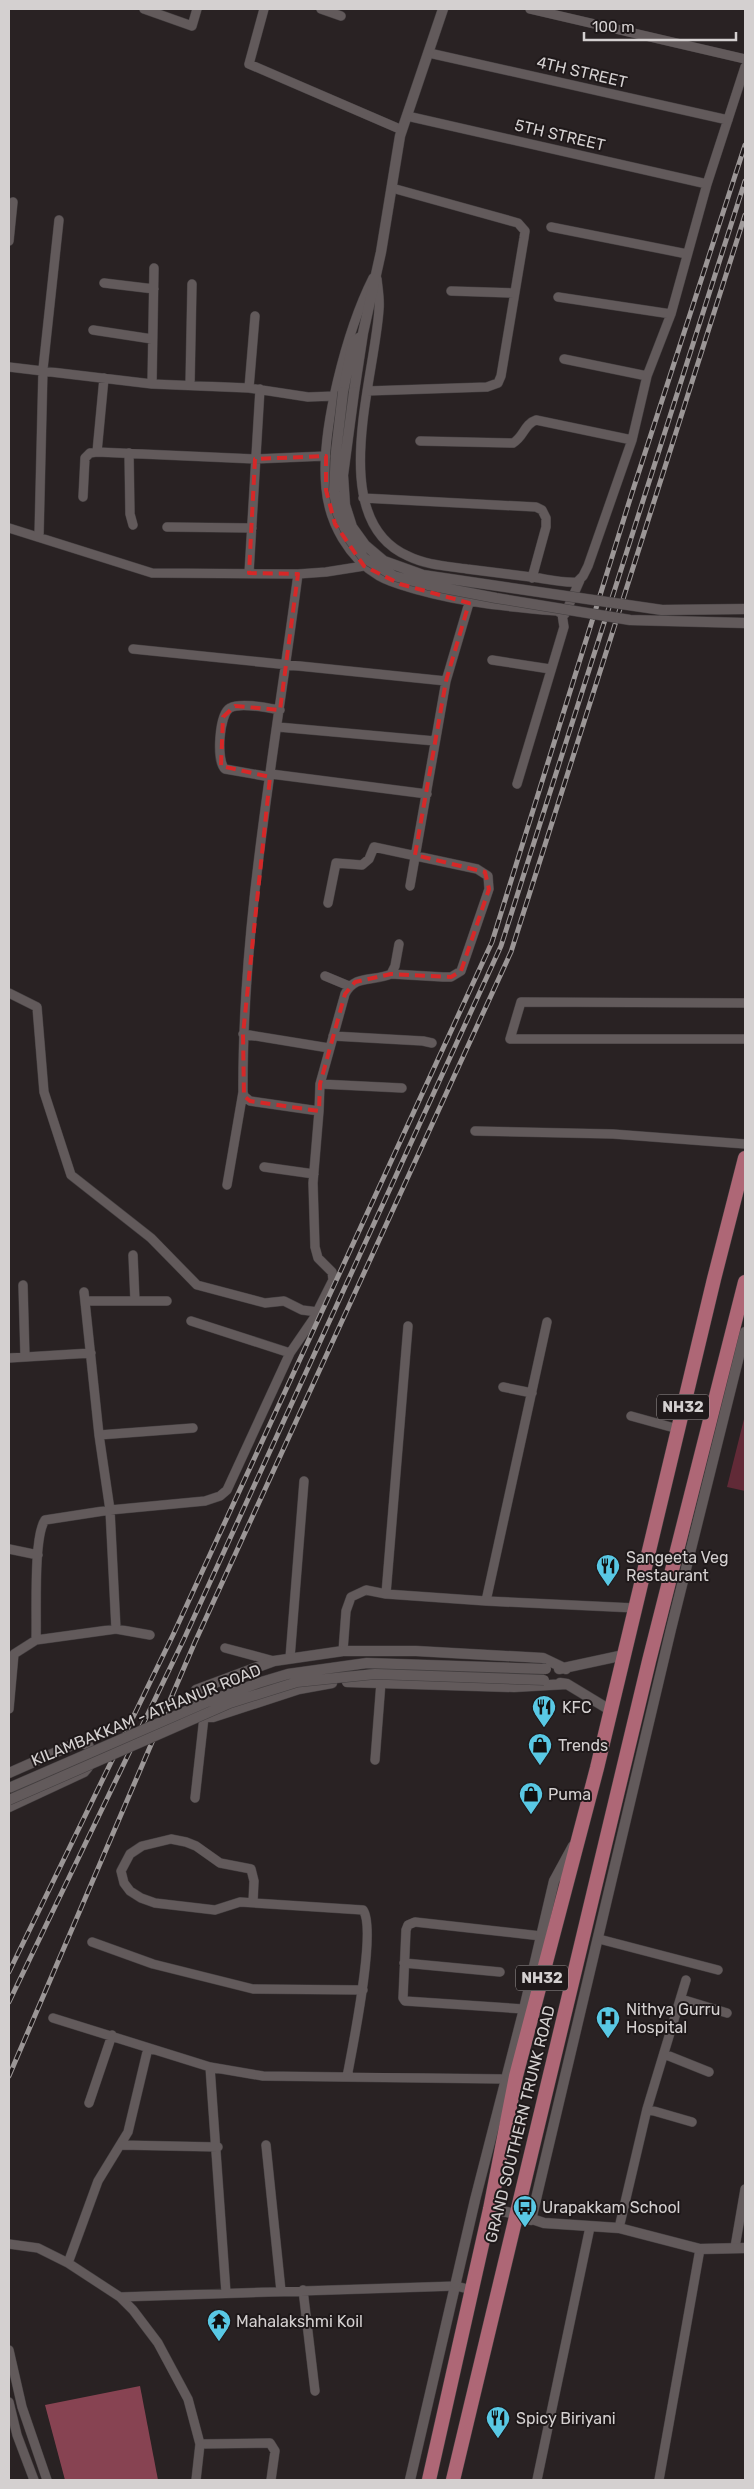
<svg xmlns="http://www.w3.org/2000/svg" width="754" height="2489" viewBox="0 0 754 2489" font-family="Rubik,sans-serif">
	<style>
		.green { fill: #612a37 }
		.water { fill: #874352 }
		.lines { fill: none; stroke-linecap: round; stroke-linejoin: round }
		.minor-casing { stroke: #443f40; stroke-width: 10 }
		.tertiary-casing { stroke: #443f40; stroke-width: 11 }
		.trunk-casing { stroke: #443f40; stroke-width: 15 }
		.minor { stroke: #625a5b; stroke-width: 9 }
		.tertiary { stroke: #625a5b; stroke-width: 10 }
		.trunk { stroke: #ae6776; stroke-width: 14 }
		.rail-casing { stroke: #9b9696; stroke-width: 5 }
		.rail { stroke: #1f191a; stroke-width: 3; stroke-dasharray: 9; stroke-linecap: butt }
		.tertiary-bridge-casing { stroke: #443f40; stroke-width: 11; stroke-linecap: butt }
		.tertiary-bridge { stroke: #625a5b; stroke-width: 10 }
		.marked { fill: none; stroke: #d62828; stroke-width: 4; stroke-dasharray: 10 6; stroke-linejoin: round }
		.labels { text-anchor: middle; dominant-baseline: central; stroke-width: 4; stroke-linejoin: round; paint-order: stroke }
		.shield { fill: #1f191a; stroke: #9e9999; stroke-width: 1 }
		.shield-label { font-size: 15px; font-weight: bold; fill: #d4d0d0 }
		.street-label { font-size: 16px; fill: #d4d0d0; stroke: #1f191a }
		.poi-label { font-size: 16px; fill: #d4d0d0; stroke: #1f191a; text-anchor: start }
	</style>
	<rect width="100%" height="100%" fill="#292223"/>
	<!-- green -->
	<path class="green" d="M 745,1415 L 745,1491 L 727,1487 Z"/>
	<!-- water -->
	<path class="water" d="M 140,2386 L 158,2480 L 65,2480 L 45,2405 Z"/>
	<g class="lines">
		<!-- minor casing -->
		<g class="minor-casing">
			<path id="minor" d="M 144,9 L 192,26 L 197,9
				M 264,9 L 249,64 L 402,130
				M 321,9 L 341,16
				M 530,9 L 745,59
				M 429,53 L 728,120
				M 407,116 L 707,184
				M 551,227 L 687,254
				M 9,241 L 13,202
				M 373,278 C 347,330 320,431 326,488 C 329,523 349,558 379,576 C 391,583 405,586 418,590 C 464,603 510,607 557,611 L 562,614 L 564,627 L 517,784
				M 377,279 C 378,289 380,299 379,309 C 375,378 325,520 408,556 C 426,565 447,566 467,569 C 491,572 515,575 539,578 C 551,580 564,583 577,582 L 583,576 L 588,566 L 632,440 L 647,376 L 671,314 L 707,184 L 745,67
				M 104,283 L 154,289
				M 451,291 L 514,293
				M 558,297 L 671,314
				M 93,330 L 152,339
				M 564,359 L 647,376
				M 9,367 L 152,384 L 249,388 L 308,397 L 335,396
				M 152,384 L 154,268
				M 190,385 L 192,284
				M 249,388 L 255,316
				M 367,391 L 487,387 L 498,383 L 501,376 L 524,238 L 525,231 L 518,223 L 392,188
				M 420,441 L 513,443 C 524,437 524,424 536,420 L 632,440
				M 97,452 L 104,378
				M 129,453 L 130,514 L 133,525
				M 83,497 L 85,458 L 90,453 L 97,452 L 255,459 L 326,456
				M 363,498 L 536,507 L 542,510 L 546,518 L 546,527 L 532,578
				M 167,527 L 252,528
				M 9,528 L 152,573 L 298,574 L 326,572 L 364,566
				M 39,536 L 43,369 L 59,220
				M 249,573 L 260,389
				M 565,614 L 580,580
				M 133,649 L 446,681
				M 492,660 L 550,669
				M 278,727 L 435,741
				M 271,774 L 427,794
				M 270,777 L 225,769 C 216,761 219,714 230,708 C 240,702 269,708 280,710
				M 410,886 L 446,681 L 469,603
				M 328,903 L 336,863 L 362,865 L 369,859 L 374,847 L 477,869 L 488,876 L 489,889 L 461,971 L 451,977 L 443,977 L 391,974
				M 325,976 L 349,986
				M 9,993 L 37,1007 L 44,1092 L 71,1175 L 151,1238 L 197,1285 L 265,1303 L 284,1301 L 302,1310 L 318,1312
				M 745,1003 L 521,1002 L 510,1039 L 745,1039
				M 243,1034 L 329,1048
				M 333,1036 L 423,1041 L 432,1043
				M 320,1084 L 402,1088
				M 319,1111 L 320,1084 L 345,994 C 355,974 373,982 391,974 L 395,966 L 399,944
				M 475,1131 L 613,1134 L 745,1144
				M 264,1167 L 314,1174
				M 227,1185 L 243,1092
				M 133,1255 L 135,1301
				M 23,1285 L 25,1357
				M 84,1292 L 99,1435 L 110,1510 L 116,1629
				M 85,1301 L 167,1301
				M 191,1321 L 290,1353
				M 9,1358 L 91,1353
				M 503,1387 L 532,1393
				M 631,1416 L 678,1429
				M 99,1435 L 193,1428
				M 9,1549 L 38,1555
				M 386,1594 L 408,1326
				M 486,1601 L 547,1322
				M 36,1640 C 37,1616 33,1537 45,1520 L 110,1510 L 205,1501 L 220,1496 L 227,1490 L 290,1353 L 314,1318 L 333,1280 L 332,1272 L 318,1258 L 315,1247 L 313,1183 L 319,1111 L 250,1101 L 244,1096 L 243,1092 C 242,921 276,744 298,574
				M 225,1648 L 274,1661
				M 343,1651 L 346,1611 L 351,1597 L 366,1590 L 386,1594 L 486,1601 L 635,1608
				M 290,1658 L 304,1481
				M 9,1709 L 14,1654 L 36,1640 L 116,1629 L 150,1635
				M 375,1760 L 381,1682
				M 195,1798 L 204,1717
				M 253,1902 L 254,1881 L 251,1869 L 220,1863 L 196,1846 L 186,1842 L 171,1839 L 142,1846 L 130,1854 L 121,1871 L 124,1883 L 130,1891 L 141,1898 L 155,1903 L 215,1910 L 240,1902 L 363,1910 C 377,1929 352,2050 347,2077
				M 599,1939 L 718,1970
				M 92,1942 L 153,1964 L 253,1989 L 363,1990
				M 404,1963 L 500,1972
				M 681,1999 L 727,2013
				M 524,2009 L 405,2001 L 403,1998 L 406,1930 L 408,1925 L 415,1922 L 541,1936
				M 53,2018 L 210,2067 L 263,2076 L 505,2079
				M 664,2054 L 709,2072
				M 210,2067 L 226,2293
				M 89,2103 L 112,2035
				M 647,2109 L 692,2122
				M 121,2145 L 218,2147
				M 266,2145 L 281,2291
				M 619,2228 L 647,2109 L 686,1980
				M 9,2244 L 38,2248 L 68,2263 L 120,2297 L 133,2310 L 158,2343 L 188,2399 L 200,2444 L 196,2480
				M 735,2247 L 745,2189
				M 68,2263 L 98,2181 L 128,2132 L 148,2048
				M 303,2290 L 315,2391
				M 120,2297 L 456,2286 L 472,2290
				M 9,2350 L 22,2407 L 47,2480
				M 9,2402 L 17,2435 L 34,2480
				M 200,2444 L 270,2443 L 275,2451 L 271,2480
				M 537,2480 L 590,2227
				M 659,2480 L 700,2249"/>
		</g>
		<!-- tertiary casing -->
		<g class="tertiary-casing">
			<path id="tertiary" d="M 343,392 L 353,342 L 362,336
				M 354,392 L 363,333 L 381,252 L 400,136 L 443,9
				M 559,1669 L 624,1655
				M 347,1682 L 514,1687 L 567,1684
				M 332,1683 L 299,1689 L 213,1717 L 204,1717 L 194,1697 L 196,1690 L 274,1661 L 343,1651 L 416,1651 L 543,1658 L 566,1669
				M 560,1683 L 567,1684 L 610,1710
				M 9,1773 L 79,1742 L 88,1745 C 93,1755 92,1764 84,1772 L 9,1807
				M 490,2209 L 517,2214 L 544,2223 L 619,2228 L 700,2249 L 745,2248
				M 531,2220 L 671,1629 L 745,1332
				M 410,2480 L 475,2200 L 524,2009 L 554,1881 L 573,1846"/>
		</g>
		<!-- trunk casing -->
		<g class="trunk-casing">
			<path id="trunk" d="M 429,2480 L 490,2209 L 516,2076 L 597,1768 L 714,1279 L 745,1158
				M 453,2480 L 649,1661 L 745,1282"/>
		</g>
		<!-- minor -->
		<use href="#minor" class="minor"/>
		<!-- tertiary -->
		<use href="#tertiary" class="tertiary"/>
		<!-- trunk -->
		<use href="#trunk" class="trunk"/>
		<!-- rail casing -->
		<g class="rail-casing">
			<path id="rail" d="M 9,1972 L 173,1635 L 492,942 L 631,496 L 745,145
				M 9,2002 L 184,1639 L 501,946 L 745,181
				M 9,2076 L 195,1642 L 511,952 L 745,215"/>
		</g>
		<!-- rail -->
		<use href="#rail" class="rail"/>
		<!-- tertiary-bridge casing -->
		<g class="tertiary-bridge-casing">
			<path id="tertiary-bridge" d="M 343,392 L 336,452 L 334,492 L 338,514 L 351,541 L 364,558 L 394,576 L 428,585 L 496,598 L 630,620 L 745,623
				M 354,392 L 343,475 L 345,505 L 352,527 L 365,545 L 384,561 L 423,575 L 662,610 L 745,609
				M 9,1788 L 207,1702 L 258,1683 L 288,1674 L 367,1663 L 546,1669
				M 9,1800 L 230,1703 L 297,1682 L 375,1674 L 544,1680"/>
		</g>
		<!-- tertiary-bridge -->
		<use href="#tertiary-bridge" class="tertiary-bridge"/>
	</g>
	<!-- marked area -->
	<path class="marked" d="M 326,456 L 326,490 L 335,524 L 364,566 L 400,584 L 469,603 L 446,681 L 415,855 L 485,872 L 489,889 L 461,971 L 451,977 L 391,974 L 355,982 L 345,994 L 320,1084 L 319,1111 L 250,1101 L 244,1096 L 243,1034 L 270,777 L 221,766 L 223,717 L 235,706 L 280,710 L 298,574 L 249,573 L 255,459 Z"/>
	<!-- icons -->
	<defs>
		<g id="restaurant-pin" transform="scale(1.25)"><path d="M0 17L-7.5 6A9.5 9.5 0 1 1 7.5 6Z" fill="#59c8e4" stroke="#1f191a"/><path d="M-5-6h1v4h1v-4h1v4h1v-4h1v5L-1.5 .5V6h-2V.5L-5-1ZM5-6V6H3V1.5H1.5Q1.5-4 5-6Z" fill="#111"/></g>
		<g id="shop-pin" transform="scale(1.25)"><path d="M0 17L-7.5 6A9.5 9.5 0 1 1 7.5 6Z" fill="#59c8e4" stroke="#1f191a"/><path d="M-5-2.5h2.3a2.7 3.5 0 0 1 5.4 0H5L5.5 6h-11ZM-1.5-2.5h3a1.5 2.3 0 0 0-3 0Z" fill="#111"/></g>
		<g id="hospital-pin" transform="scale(1.25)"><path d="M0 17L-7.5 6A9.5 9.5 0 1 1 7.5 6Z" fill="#59c8e4" stroke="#1f191a"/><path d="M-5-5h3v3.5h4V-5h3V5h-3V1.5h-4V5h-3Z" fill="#111"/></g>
		<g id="bus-pin" transform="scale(1.25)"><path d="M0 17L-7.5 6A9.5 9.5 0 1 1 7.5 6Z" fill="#59c8e4" stroke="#1f191a"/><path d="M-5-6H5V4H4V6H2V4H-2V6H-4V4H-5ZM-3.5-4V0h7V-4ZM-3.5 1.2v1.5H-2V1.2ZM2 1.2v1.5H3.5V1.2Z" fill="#111"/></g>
		<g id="temple-pin" transform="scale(1.25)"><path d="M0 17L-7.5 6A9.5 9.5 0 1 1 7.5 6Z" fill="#59c8e4" stroke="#1f191a"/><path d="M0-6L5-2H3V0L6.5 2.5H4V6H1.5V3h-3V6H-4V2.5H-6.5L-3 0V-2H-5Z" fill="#111"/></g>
	</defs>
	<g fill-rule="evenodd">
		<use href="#restaurant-pin" x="608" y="1566"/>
		<use href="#restaurant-pin" x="544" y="1707"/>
		<use href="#shop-pin" x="540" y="1745"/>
		<use href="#shop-pin" x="531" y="1794"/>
		<use href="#hospital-pin" x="608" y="2018"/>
		<use href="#bus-pin" x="525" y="2207"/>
		<use href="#temple-pin" x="219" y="2321"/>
		<use href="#restaurant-pin" x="498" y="2418"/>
	</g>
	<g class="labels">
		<!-- shield labels -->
		<g class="shield">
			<rect x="657" y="1394.5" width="52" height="25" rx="4"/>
			<rect x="516" y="1965.5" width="52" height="25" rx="4"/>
		</g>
		<g class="shield-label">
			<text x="683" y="1407">NH32</text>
			<text x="542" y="1978">NH32</text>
		</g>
		<!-- street labels -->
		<g class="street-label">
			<text transform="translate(582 72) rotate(13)">4TH STREET</text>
			<text transform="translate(560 135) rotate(13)">5TH STREET</text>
			<text transform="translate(146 1715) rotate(-22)">KILAMBAKKAM - ATHANUR ROAD</text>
			<text transform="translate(520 2124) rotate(-76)">GRAND SOUTHERN TRUNK ROAD</text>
		</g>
		<!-- poi labels -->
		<g class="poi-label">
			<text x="626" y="1557">Sangeeta Veg<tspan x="626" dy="18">Restaurant</tspan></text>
			<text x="562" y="1707">KFC</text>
			<text x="558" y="1745">Trends</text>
			<text x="548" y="1794">Puma</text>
			<text x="626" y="2009">Nithya Gurru<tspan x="626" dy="18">Hospital</tspan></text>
			<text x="542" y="2207">Urapakkam School</text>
			<text x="236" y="2321">Mahalakshmi Koil</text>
			<text x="516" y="2418">Spicy Biriyani</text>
		</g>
	</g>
	<!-- border -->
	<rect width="754" height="2489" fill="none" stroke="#d4d0d0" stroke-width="20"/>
	<!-- scale -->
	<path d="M584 32v8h152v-8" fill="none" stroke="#d4d0d0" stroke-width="2.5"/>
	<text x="592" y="32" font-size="15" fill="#d4d0d0" stroke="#1f191a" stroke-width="4" paint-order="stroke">100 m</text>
</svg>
